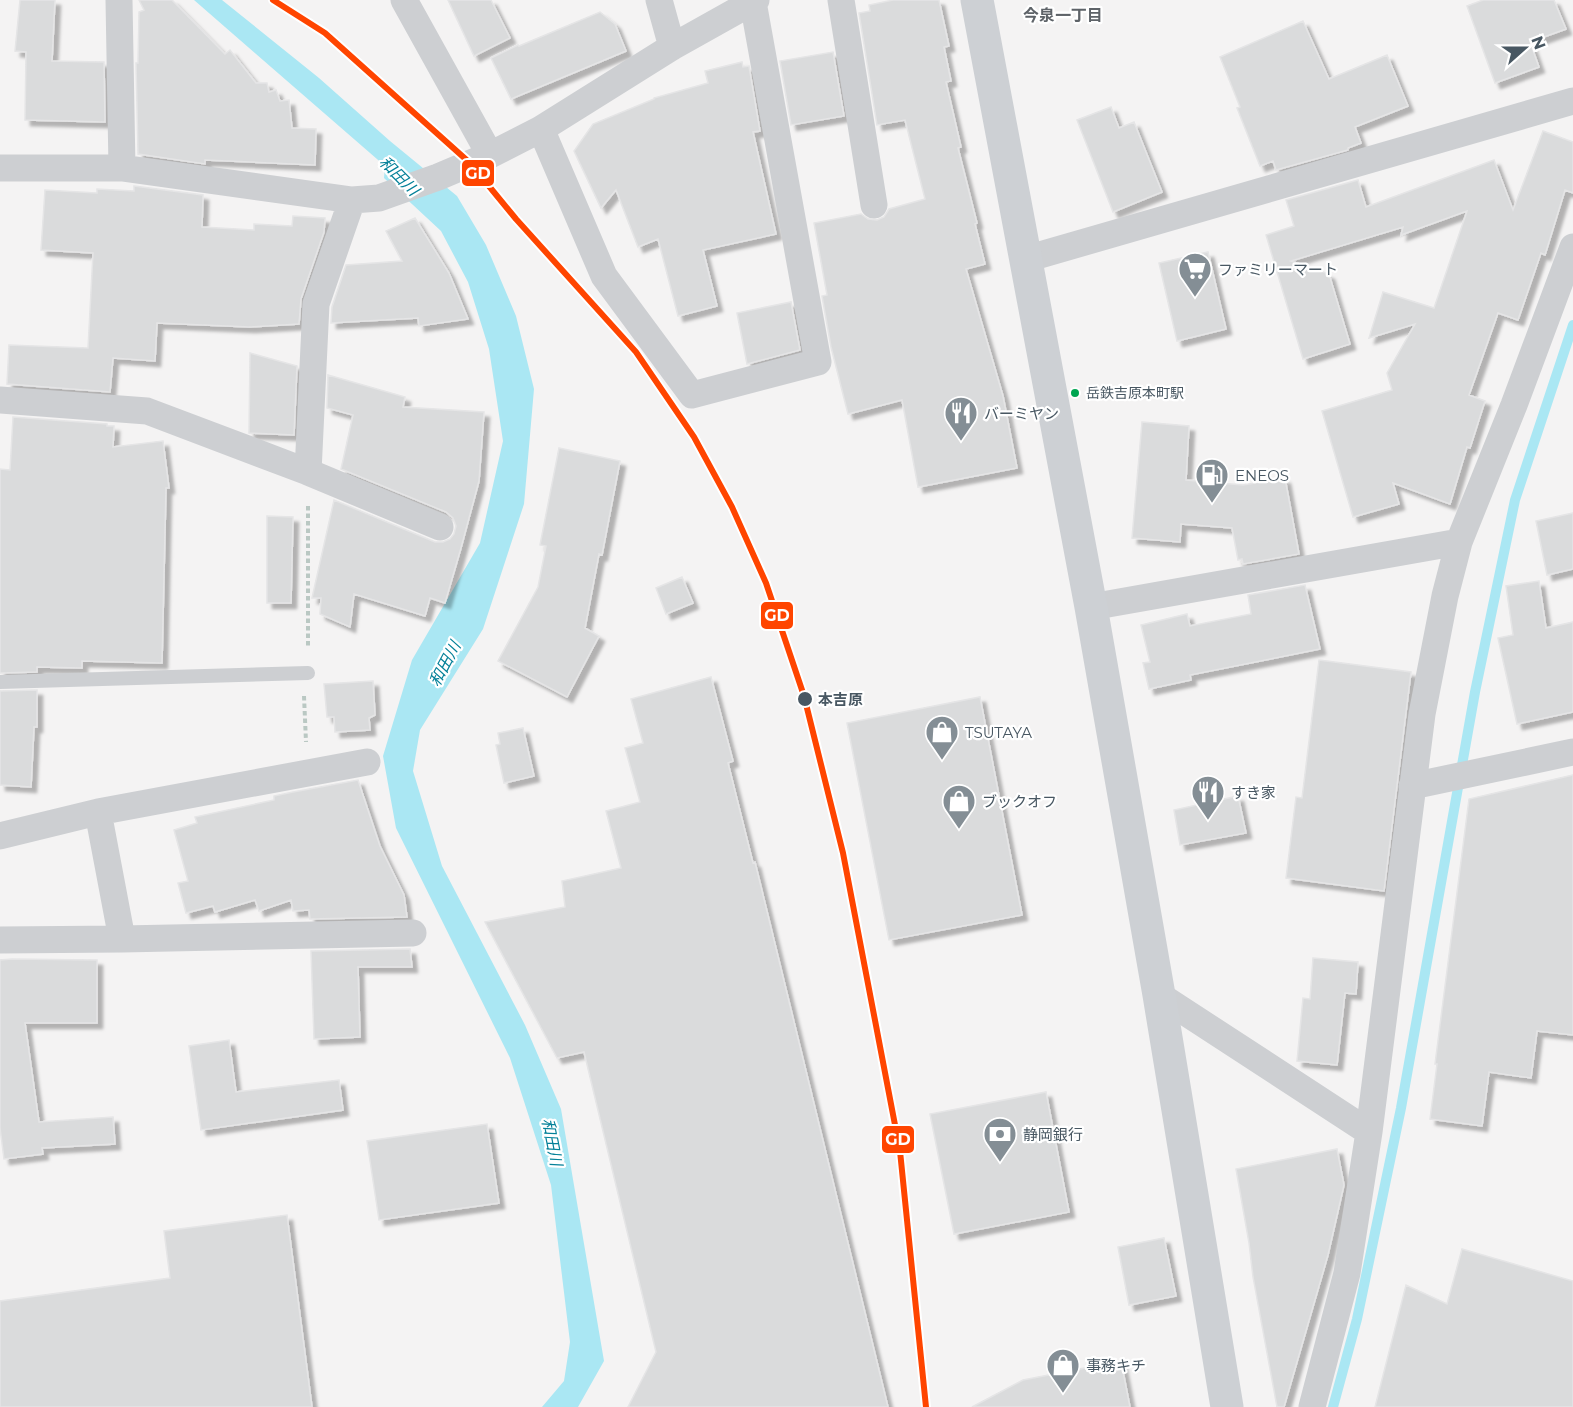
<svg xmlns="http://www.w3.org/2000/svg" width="1573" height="1407" viewBox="0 0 1573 1407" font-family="Montserrat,'Noto Sans JP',sans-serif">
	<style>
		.water { fill: #aae7f3 }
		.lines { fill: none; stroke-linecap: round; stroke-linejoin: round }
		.stream { stroke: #aae7f3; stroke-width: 10 }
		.building { fill: #dadbdc; stroke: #e5e5e6; stroke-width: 1.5; filter: url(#shadow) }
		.path { stroke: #bac8c3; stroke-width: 4; stroke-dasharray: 4.5 3; stroke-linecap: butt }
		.lane { stroke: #cdcfd2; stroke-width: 14 }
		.street { stroke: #cdcfd2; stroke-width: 27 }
		.secondary { stroke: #cdd0d4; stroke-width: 33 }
		.rail-1-casing { stroke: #fff; stroke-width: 10 }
		.rail-1 { stroke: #ff4500; stroke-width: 6 }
		.bus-dot { fill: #00a651; stroke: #fff; stroke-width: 2 }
		.stop-dot { fill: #485762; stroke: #fff; stroke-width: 2 }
		.labels { text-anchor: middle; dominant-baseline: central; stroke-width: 4.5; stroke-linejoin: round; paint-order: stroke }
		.bus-label { font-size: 14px; fill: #485762; stroke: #fff; text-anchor: start }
		.poi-label { font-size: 15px; fill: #485762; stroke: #fff; text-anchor: start }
		.stop-label { font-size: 15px; font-weight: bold; fill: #485762; stroke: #fff; text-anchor: start }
		.neighbourhood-label { font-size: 16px; font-weight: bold; fill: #5e6368; stroke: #fff }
		.water-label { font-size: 16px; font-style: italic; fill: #058199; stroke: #fff }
		.line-badge { stroke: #fff; stroke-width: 2 }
		.badge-label { font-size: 16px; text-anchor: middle; font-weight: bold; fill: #fff }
	</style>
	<defs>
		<filter id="shadow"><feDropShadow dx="5.5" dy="5.5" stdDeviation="1.5" flood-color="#0004"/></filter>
	</defs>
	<rect width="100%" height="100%" fill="#f4f3f3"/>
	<!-- water -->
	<path class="water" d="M 194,0 L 222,0 L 319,78 L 390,141 L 457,196 L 486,245 L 516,316 L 534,389 L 524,504 L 483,629 L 420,730 L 413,771 L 442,866 L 525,1025 L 561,1109 L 604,1361 L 578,1407 L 542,1407 L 564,1381 L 570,1342 L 551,1185 L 510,1058 L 396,828 L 383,756 L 412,660 L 480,543 L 503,441 L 489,349 L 468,282 L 441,231 L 384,178 L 385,166 Z"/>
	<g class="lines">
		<!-- stream -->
		<path class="stream" d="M 1333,1407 L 1357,1319 L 1401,1108 L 1475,692 L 1515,500 L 1573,325"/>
	</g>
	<!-- building -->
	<path class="building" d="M 20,0 L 55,0 L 52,61 L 104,62 L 105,122 L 25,120 L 26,52 L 15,51 Z
		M 139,0 L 172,0 L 225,54 L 230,50 L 256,83 L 267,83 L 269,92 L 276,90 L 280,101 L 289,100 L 292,128 L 316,129 L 315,165 L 205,160 L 205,164 L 138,154 L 136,63 L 138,63 L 139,12 L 144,10 Z
		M 448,0 L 491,0 L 510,38 L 474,56 Z
		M 893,0 L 939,0 L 949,46 L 944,47 L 951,81 L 946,82 L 961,147 L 958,148 L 977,223 L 975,224 L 985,264 L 966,269 L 1003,396 L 1017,468 L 918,487 L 902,400 L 848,414 L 831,347 L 822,296 L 827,295 L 814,223 L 861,214 L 868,219 L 877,220 L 884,217 L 889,209 L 925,199 L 905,120 L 877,125 L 859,13 L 870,11 L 869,5 Z
		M 1483,0 L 1554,0 L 1566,29 L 1530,42 L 1539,67 L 1495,83 L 1467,6 Z
		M 600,12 L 615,24 L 626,51 L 511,99 L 491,58 L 518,45 L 519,46 Z
		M 1303,21 L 1329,79 L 1387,55 L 1408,106 L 1355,127 L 1361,143 L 1348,148 L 1348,150 L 1276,170 L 1273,161 L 1260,166 L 1237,108 L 1240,107 L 1220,57 Z
		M 833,52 L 844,116 L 791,125 L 780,61 Z
		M 742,62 L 743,67 L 749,66 L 760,131 L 753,132 L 776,234 L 703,250 L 717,306 L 678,316 L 658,239 L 638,247 L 616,190 L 601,208 L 574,151 L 593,124 L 654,99 L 654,98 L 708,83 L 705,71 Z
		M 1111,107 L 1119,128 L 1134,122 L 1162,192 L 1113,212 L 1077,120 Z
		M 1543,131 L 1573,142 L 1573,193 L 1565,190 L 1545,255 L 1541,253 L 1518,320 L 1498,313 L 1469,395 L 1485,401 L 1470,448 L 1467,447 L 1450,504 L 1393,483 L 1399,504 L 1353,517 L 1322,411 L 1392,390 L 1387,373 L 1415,324 L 1369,338 L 1383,292 L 1434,308 L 1467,211 L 1401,235 L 1403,227 L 1291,261 L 1329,274 L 1350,344 L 1303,359 L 1266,235 L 1294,226 L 1286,200 L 1358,180 L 1366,207 L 1494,160 L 1513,210 Z
		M 134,186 L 203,195 L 202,227 L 254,230 L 254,224 L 292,226 L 293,216 L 325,218 L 324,232 L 301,299 L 299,324 L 250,327 L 157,323 L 155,361 L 113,358 L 110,392 L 7,384 L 9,345 L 88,348 L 93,253 L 41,250 L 45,190 L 97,193 L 97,189 L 134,191 Z
		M 415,218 L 449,273 L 468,319 L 419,326 L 418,318 L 331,323 L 332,307 L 346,265 L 402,261 L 386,231 Z
		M 1208,252 L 1226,329 L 1177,341 L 1159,263 Z
		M 791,302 L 800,350 L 747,364 L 737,313 Z
		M 250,353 L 297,366 L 294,435 L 249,433 Z
		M 328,375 L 405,397 L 403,407 L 484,412 L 479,481 L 461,548 L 445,603 L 430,598 L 425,616 L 354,594 L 350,627 L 320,614 L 321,598 L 312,598 L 334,500 L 435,542 L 443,542 L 450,539 L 454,534 L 456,526 L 453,518 L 446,512 L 341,469 L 353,415 L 327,408 Z
		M 13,417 L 107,424 L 107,426 L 114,426 L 113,447 L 163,441 L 169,488 L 166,488 L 162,663 L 82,661 L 82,668 L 37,667 L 37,672 L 0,673 L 0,469 L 10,470 Z
		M 1142,422 L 1189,426 L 1186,480 L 1243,485 L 1285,478 L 1299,554 L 1243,564 L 1242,559 L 1238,560 L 1232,528 L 1181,524 L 1180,542 L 1132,538 Z
		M 559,448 L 620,461 L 602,555 L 599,554 L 585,628 L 599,636 L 567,697 L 498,661 L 538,587 L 546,546 L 540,545 Z
		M 1573,513 L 1573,569 L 1547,575 L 1536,521 Z
		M 267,516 L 293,517 L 291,603 L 267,603 Z
		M 682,577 L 693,603 L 666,614 L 656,588 Z
		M 1539,581 L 1546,628 L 1573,622 L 1573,712 L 1517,724 L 1498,638 L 1513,635 L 1506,586 Z
		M 1305,585 L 1320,649 L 1190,675 L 1191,680 L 1149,689 L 1143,663 L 1150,662 L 1141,625 L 1187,614 L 1190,626 L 1251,614 L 1248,595 Z
		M 1319,660 L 1411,672 L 1384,891 L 1286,878 L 1296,797 L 1302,798 Z
		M 711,677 L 733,761 L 728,763 L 753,863 L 755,862 L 888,1407 L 628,1407 L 656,1352 L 584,1052 L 557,1058 L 485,922 L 565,907 L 562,881 L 621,868 L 606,811 L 640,802 L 625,748 L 643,743 L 631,699 Z
		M 373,681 L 375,715 L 369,718 L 370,730 L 335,732 L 334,717 L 327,717 L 324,684 Z
		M 37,690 L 37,727 L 34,727 L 31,787 L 0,785 L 0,691 Z
		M 980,697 L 1022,915 L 889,940 L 847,723 Z
		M 523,728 L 534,776 L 504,783 L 496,745 L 500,744 L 498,733 Z
		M 1573,775 L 1573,1035 L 1537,1031 L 1531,1078 L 1489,1072 L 1482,1126 L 1430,1119 L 1437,1064 L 1435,1064 L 1469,799 Z
		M 358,780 L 380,846 L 404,895 L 407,917 L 310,919 L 309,910 L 293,911 L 291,900 L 259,911 L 255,900 L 215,912 L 213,906 L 186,913 L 178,883 L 188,881 L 174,830 L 197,823 L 195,817 L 274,800 L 274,796 L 293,792 Z
		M 1238,796 L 1246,833 L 1180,845 L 1174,810 Z
		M 410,949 L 412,967 L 358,967 L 360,1037 L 314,1039 L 311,951 Z
		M 1313,958 L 1358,962 L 1356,994 L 1345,993 L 1337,1065 L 1297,1061 L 1303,998 L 1310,999 Z
		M 12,959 L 97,960 L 97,1023 L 25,1023 L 39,1122 L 113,1117 L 115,1144 L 42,1148 L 43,1154 L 4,1159 L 0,1128 L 0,960 Z
		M 229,1040 L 236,1092 L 339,1080 L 343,1110 L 201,1130 L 189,1046 Z
		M 1046,1092 L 1069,1212 L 954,1234 L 930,1114 Z
		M 487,1124 L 499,1203 L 379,1220 L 367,1141 Z
		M 1337,1149 L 1344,1185 L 1328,1255 L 1284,1407 L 1277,1407 L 1253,1277 L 1249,1243 L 1236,1169 Z
		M 287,1215 L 312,1407 L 0,1407 L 0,1301 L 170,1278 L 164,1231 Z
		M 1164,1238 L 1176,1296 L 1129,1305 L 1118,1247 Z
		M 1462,1249 L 1573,1281 L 1573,1407 L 1375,1407 L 1406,1285 L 1447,1304 Z
		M 1121,1361 L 1130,1407 L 972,1407 L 1023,1380 Z"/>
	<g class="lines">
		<!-- path -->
		<path class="path" d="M 308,506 L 308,648
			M 304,696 L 306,742"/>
		<!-- lane -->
		<path class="lane" d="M 0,682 L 308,673"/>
		<!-- street -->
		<path class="street" d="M 119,0 L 122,168
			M 404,0 L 490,155
			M 659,0 L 672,47
			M 841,0 L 874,205
			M 541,129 L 604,276 L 692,395 L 818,362 L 753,2
			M 0,168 L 122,168 L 352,200 L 379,198 L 438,177 L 490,155 L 541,129 L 672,47 L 756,0
			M 1026,259 L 1573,101
			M 0,400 L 147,411 L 308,472 L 440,527
			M 308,472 L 316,304 L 352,200
			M 1091,607 L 1459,542
			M 1412,786 L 1573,752
			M 98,812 L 122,939
			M 0,836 L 98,812 L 367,762
			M 0,940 L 122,939 L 413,933
			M 1159,995 L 1369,1132
			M 1312,1407 L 1347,1273 L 1369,1132 L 1422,714 L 1445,596 L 1459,542 L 1514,405 L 1573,247"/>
		<!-- secondary -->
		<path class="secondary" d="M 977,0 L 1091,607 L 1159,995 L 1227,1407"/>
		<!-- rail-1 casing -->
		<g class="rail-1-casing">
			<path id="rail-1" d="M 273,0 L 325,33 L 470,163 L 516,219 L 636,352 L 694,437 L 732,507 L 766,583 L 804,696 L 843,853 L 900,1151 L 926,1407"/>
		</g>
		<!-- rail-1 -->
		<use href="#rail-1" class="rail-1"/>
	</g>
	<!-- icons -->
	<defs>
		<g id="supermarket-pin" transform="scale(1.725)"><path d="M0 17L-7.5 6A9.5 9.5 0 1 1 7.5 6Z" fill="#848e95" stroke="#fff"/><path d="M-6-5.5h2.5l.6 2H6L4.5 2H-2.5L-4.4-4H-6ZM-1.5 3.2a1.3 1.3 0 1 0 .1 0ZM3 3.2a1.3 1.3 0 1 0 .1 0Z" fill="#fff"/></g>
		<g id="restaurant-pin" transform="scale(1.725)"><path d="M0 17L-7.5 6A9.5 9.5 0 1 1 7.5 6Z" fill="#848e95" stroke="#fff"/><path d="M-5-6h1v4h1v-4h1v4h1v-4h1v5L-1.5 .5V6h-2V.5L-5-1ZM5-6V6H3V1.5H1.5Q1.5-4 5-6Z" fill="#fff"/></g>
		<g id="fuel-pin" transform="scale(1.725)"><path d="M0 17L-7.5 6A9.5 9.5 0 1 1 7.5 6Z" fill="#848e95" stroke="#fff"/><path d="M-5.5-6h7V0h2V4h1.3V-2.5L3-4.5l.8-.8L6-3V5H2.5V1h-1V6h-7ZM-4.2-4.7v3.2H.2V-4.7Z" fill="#fff"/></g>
		<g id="shop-pin" transform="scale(1.725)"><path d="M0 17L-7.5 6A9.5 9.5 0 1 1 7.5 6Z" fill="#848e95" stroke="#fff"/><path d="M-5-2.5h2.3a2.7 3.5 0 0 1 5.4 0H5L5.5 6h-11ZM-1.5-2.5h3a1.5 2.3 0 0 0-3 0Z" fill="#fff"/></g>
		<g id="bank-pin" transform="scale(1.725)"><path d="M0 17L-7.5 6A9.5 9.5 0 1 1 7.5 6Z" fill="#848e95" stroke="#fff"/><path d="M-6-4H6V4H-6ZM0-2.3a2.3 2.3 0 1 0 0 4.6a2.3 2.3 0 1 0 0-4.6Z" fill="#fff"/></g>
	</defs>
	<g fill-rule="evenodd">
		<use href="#supermarket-pin" x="1195" y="269"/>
		<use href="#restaurant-pin" x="961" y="413"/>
		<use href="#fuel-pin" x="1212" y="475"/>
		<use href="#shop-pin" x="942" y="732"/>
		<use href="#restaurant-pin" x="1208" y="792"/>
		<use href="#shop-pin" x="959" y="801"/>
		<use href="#bank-pin" x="1000" y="1134"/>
		<use href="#shop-pin" x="1063" y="1365"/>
	</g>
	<!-- markers -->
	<circle class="bus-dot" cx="1075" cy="393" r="5"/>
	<circle class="stop-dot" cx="805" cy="699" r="8"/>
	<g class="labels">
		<!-- bus labels -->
		<g class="bus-label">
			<text x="1086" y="393">岳鉄吉原本町駅</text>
		</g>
		<!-- poi labels -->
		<g class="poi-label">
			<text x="1218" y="269">ファミリーマート</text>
			<text x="984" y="413">バーミヤン</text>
			<text x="1235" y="475">ENEOS</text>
			<text x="965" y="732">TSUTAYA</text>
			<text x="1231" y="792">すき家</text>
			<text x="982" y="801">ブックオフ</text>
			<text x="1023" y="1134">静岡銀行</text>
			<text x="1086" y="1365">事務キチ</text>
		</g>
		<!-- stop labels -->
		<g class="stop-label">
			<text x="818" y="699">本吉原</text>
		</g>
		<!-- neighbourhood labels -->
		<g class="neighbourhood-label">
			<text x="1063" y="15">今泉一丁目</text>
		</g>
		<!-- water labels -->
		<g class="water-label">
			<text transform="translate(399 176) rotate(45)">和田川</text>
			<text transform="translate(445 664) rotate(-62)">和田川</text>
			<text transform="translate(552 1142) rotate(79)">和田川</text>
		</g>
	</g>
	<g class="line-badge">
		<rect x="461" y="159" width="34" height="28" rx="6" fill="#ff4500"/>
		<rect x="760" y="601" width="34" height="29" rx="6" fill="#ff4500"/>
		<rect x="881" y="1125" width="34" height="29" rx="6" fill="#ff4500"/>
	</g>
	<g class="badge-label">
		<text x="478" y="179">GD</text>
		<text x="777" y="621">GD</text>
		<text x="898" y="1145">GD</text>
	</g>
	<!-- north arrow -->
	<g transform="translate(1525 48) rotate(69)" stroke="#ffffff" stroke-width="4.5" paint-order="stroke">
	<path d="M0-4.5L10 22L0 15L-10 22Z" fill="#485762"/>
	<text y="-9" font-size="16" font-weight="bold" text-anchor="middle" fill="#485762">N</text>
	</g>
</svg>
